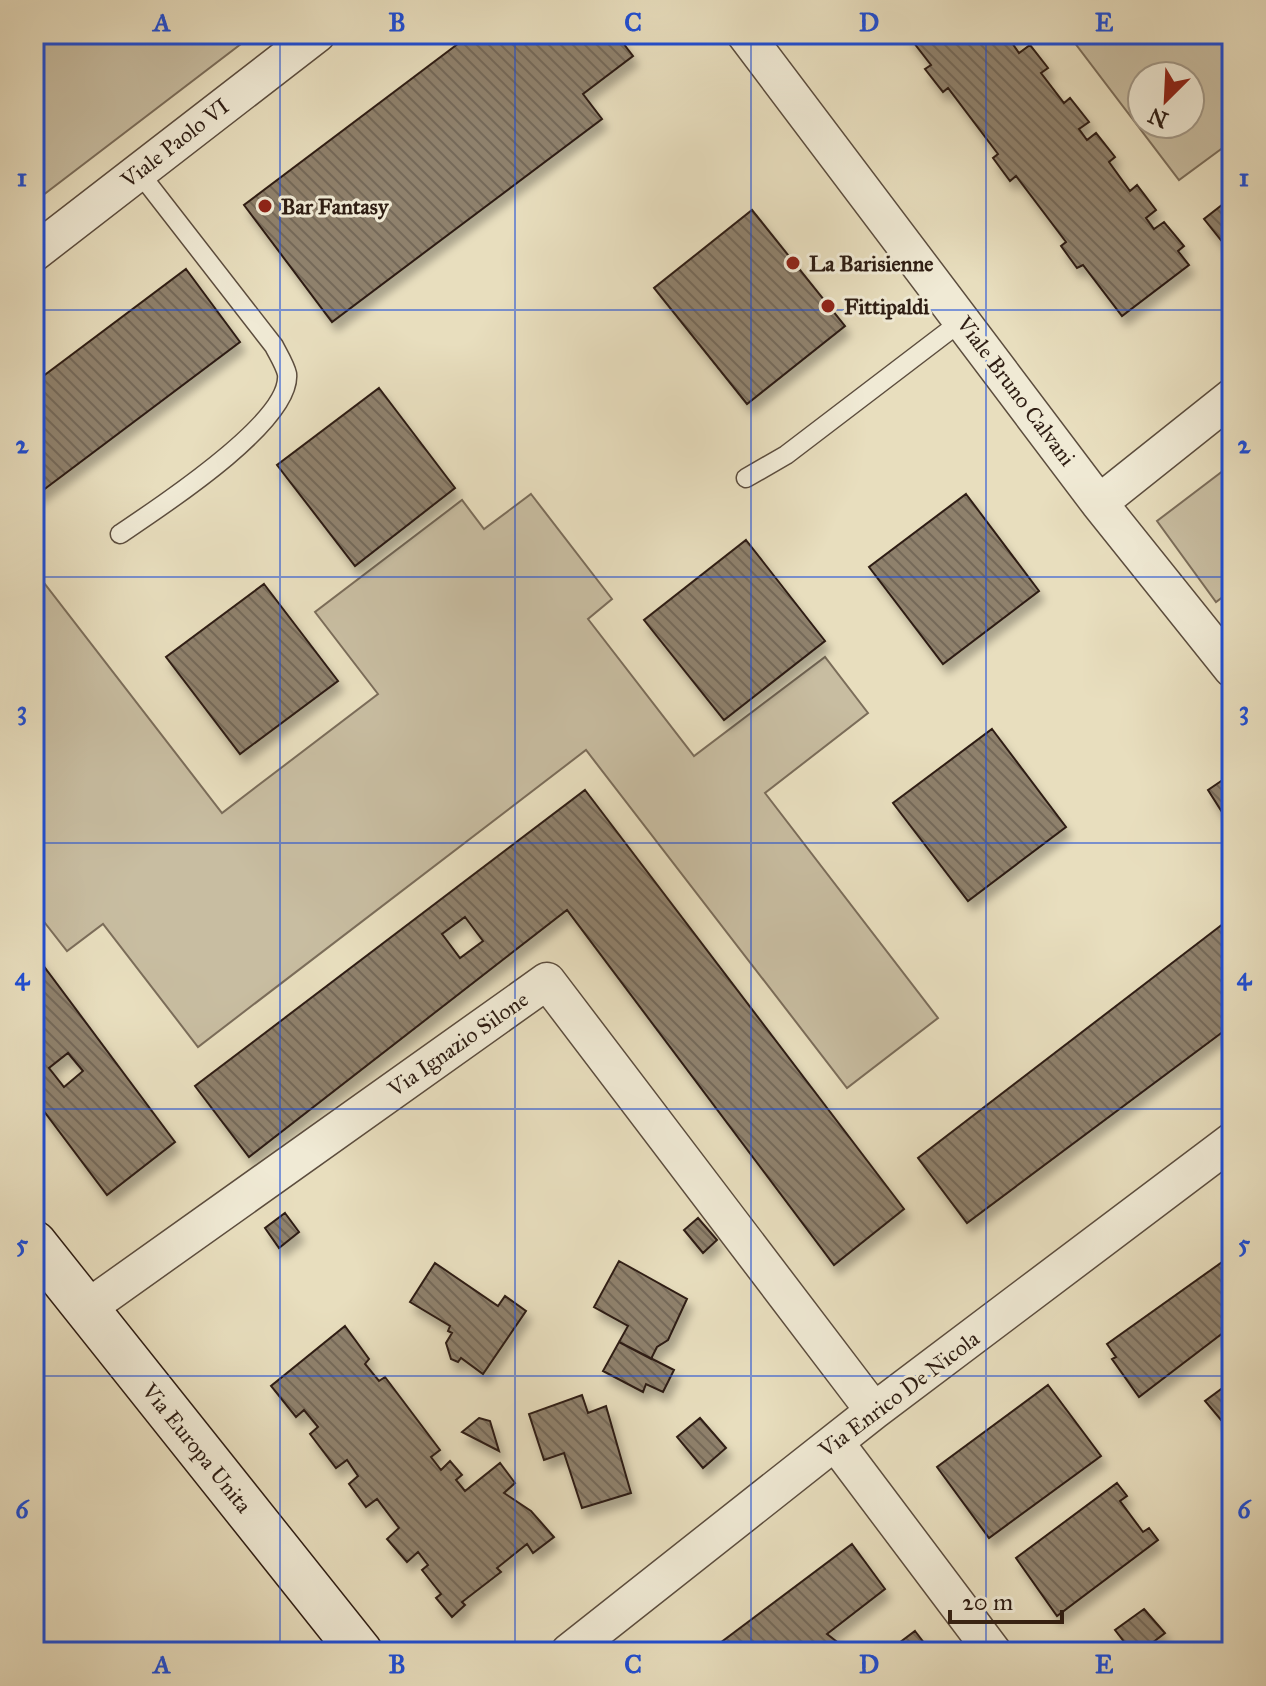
<svg xmlns="http://www.w3.org/2000/svg" width="1266" height="1686" viewBox="0 0 1266 1686" font-family="'IM FELL Great Primer',serif">
	<style>
		.green { fill: #c8bda1; stroke: #7b6d5a; stroke-width: 2; fill-rule: evenodd }
		.building { fill: url(#building-back-hatch); stroke: #2e1d13; stroke-width: 2; fill-rule: evenodd; filter: url(#shadow) }
		.lines { fill: none; stroke-linecap: round; stroke-linejoin: round }
		.lane-casing { stroke: #5c4d3e; stroke-width: 21 }
		.street-casing { stroke: #5c4d3e; stroke-width: 39 }
		.secondary-casing { stroke: #2e1d13; stroke-width: 47 }
		.lane { stroke: #f0ead5; stroke-width: 18 }
		.street { stroke: #f0ead5; stroke-width: 36 }
		.secondary { stroke: #f0ead5; stroke-width: 44 }
		.grid { fill: none; stroke: #1d4ed8; stroke-width: 2; stroke-opacity: 0.55 }
		.poi-dot { fill: #8f2418; stroke: #f0ead5; stroke-width: 3 }
		.labels { text-anchor: middle; dominant-baseline: central; stroke-width: 6; stroke-linejoin: round; paint-order: stroke }
		.street-label { font-size: 22px; fill: #2e1d13; stroke: #f0ead5 }
		.poi-label { font-size: 22px; font-weight: bold; fill: #2e1d13; stroke: #f0ead5; text-anchor: start }
		.neatline { fill: none; stroke: #1d4ed8; stroke-width: 3 }
		.grid-label { font-size: 26px; text-anchor: middle; font-weight: bold; fill: #1d4ed8 }
	</style>
	<defs>
		<pattern id="building-back-hatch" width="6" height="6" patternUnits="userSpaceOnUse" patternTransform="scale(2)"><rect width="6" height="6" fill="#8f816c"/><path d="M-1 5l2 2M0 0l6 6M5-1l2 2" fill="none" stroke="#756958"/></pattern>
		<filter id="shadow"><feDropShadow dx="5" dy="9" stdDeviation="4" flood-color="#0004"/></filter>
	</defs>
	<rect width="100%" height="100%" fill="#e8debe"/>
	<filter id="stains"><feTurbulence type="fractalNoise" baseFrequency=".0025" numOctaves="4"/><feColorMatrix values="0 0 0 0 .2 0 0 0 0 .09 0 0 0 0 .02 0 0 0 .5 -.17"/></filter>
	<radialGradient id="worn" r=".72"><stop offset=".6" stop-color="#630" stop-opacity="0"/><stop offset="1" stop-color="#630" stop-opacity=".3"/></radialGradient>
	<!-- green -->
	<path class="green" d="M 34,34 L 254,34 L 34,202 Z
		M 1068,34 L 1232,34 L 1232,141 L 1179,180 ZM 1142,76 L 1190,76 L 1190,124 L 1142,124 Z
		M 1232,464 L 1232,590 L 1216,602 L 1157,521 Z
		M 531,494 L 612,599 L 588,619 L 694,756 L 825,657 L 868,713 L 765,793 L 938,1018 L 847,1088 L 586,750 L 198,1047 L 103,924 L 67,951 L 34,909 L 34,570 L 222,813 L 378,694 L 315,612 L 462,500 L 484,529 Z"/>
	<!-- building -->
	<path class="building" d="M 471,34 L 616,34 L 633,56 L 583,94 L 602,119 L 332,322 L 244,205 Z
		M 907,34 L 1018,34 L 1010,40 L 1019,53 L 1030,45 L 1048,68 L 1041,73 L 1064,103 L 1070,98 L 1089,122 L 1079,129 L 1087,140 L 1096,133 L 1115,157 L 1109,162 L 1130,191 L 1137,185 L 1156,210 L 1146,218 L 1154,229 L 1164,222 L 1184,246 L 1178,251 L 1189,265 L 1122,316 L 1083,265 L 1077,268 L 1061,246 L 1066,242 L 1016,176 L 1010,181 L 993,158 L 998,154 L 948,88 L 943,92 L 925,69 L 931,65 Z
		M 1232,197 L 1232,254 L 1204,219 Z
		M 752,210 L 845,326 L 747,404 L 654,288 Z
		M 186,269 L 240,342 L 34,497 L 34,383 Z
		M 379,388 L 455,488 L 355,566 L 277,465 Z
		M 966,494 L 1039,591 L 943,664 L 869,567 Z
		M 746,540 L 825,641 L 724,720 L 644,620 Z
		M 264,584 L 338,681 L 240,754 L 166,657 Z
		M 992,729 L 1066,827 L 968,901 L 893,803 Z
		M 1227,777 L 1232,783 L 1232,805 L 1222,812 L 1208,790 Z
		M 585,790 L 904,1209 L 834,1265 L 567,910 L 249,1157 L 195,1086 ZM 465,917 L 483,941 L 460,958 L 442,934 Z
		M 1232,917 L 1232,1025 L 967,1223 L 918,1158 Z
		M 34,953 L 175,1142 L 107,1195 L 34,1098 ZM 68,1053 L 83,1071 L 64,1087 L 49,1068 Z
		M 285,1213 L 299,1232 L 279,1248 L 265,1228 Z
		M 698,1218 L 717,1240 L 703,1253 L 684,1230 Z
		M 1232,1255 L 1232,1326 L 1139,1397 L 1112,1359 L 1116,1357 L 1107,1344 Z
		M 619,1261 L 687,1299 L 668,1340 L 657,1347 L 651,1359 L 619,1342 L 628,1326 L 594,1307 Z
		M 435,1263 L 498,1306 L 505,1296 L 526,1311 L 483,1374 L 461,1358 L 458,1362 L 451,1359 L 446,1343 L 452,1333 L 448,1331 L 450,1326 L 410,1302 Z
		M 345,1326 L 369,1359 L 365,1364 L 379,1381 L 385,1377 L 440,1450 L 431,1457 L 441,1470 L 450,1461 L 462,1475 L 456,1480 L 465,1491 L 500,1463 L 515,1483 L 504,1493 L 531,1511 L 554,1537 L 533,1553 L 527,1544 L 497,1568 L 501,1572 L 462,1602 L 465,1605 L 452,1617 L 436,1598 L 441,1594 L 422,1570 L 428,1565 L 418,1552 L 407,1562 L 387,1539 L 399,1528 L 377,1499 L 366,1507 L 349,1484 L 358,1476 L 347,1460 L 336,1468 L 310,1434 L 318,1427 L 304,1410 L 296,1417 L 271,1386 Z
		M 619,1342 L 674,1370 L 663,1392 L 646,1384 L 643,1392 L 603,1371 Z
		M 1232,1381 L 1232,1433 L 1205,1401 Z
		M 1048,1385 L 1101,1456 L 989,1538 L 937,1467 Z
		M 582,1395 L 588,1413 L 606,1406 L 631,1493 L 582,1508 L 564,1453 L 544,1460 L 529,1414 Z
		M 479,1418 L 490,1421 L 499,1451 L 462,1432 Z
		M 700,1418 L 726,1448 L 703,1468 L 677,1437 Z
		M 1117,1483 L 1127,1496 L 1120,1501 L 1143,1532 L 1149,1528 L 1158,1540 L 1057,1616 L 1016,1558 Z
		M 852,1544 L 885,1589 L 827,1634 L 850,1652 L 708,1652 Z
		M 1144,1609 L 1165,1633 L 1148,1646 L 1154,1652 L 1132,1652 L 1115,1630 Z
		M 915,1631 L 931,1652 L 887,1652 Z"/>
	<g class="lines">
		<!-- lane casing -->
		<g class="lane-casing">
			<path id="lane" d="M 746,478 L 786,455 L 963,320
				M 120,534 C 157,509 292,422 287,374 C 285,365 278,354 274,346 L 138,171"/>
		</g>
		<!-- street casing -->
		<g class="street-casing">
			<path id="street" d="M 745,34 L 1099,503 L 1232,669
				M 34,253 L 317,34
				M 1099,503 L 1232,397
				M 86,1309 L 547,981 L 874,1411
				M 835,1442 L 993,1652
				M 569,1652 L 874,1411 L 1232,1141"/>
		</g>
		<!-- secondary casing -->
		<g class="secondary-casing">
			<path id="secondary" d="M 34,1243 L 360,1652"/>
		</g>
		<!-- lane -->
		<use href="#lane" class="lane"/>
		<!-- street -->
		<use href="#street" class="street"/>
		<!-- secondary -->
		<use href="#secondary" class="secondary"/>
	</g>
	<!-- grid -->
	<path class="grid" d="M 280,34 L 280,1652M 515,34 L 515,1652M 751,34 L 751,1652M 986,34 L 986,1652M 34,310 L 1232,310M 34,577 L 1232,577M 34,843 L 1232,843M 34,1109 L 1232,1109M 34,1376 L 1232,1376"/>
	<!-- markers -->
	<g class="poi-dot">
		<circle cx="265" cy="206" r="8"/>
		<circle cx="793" cy="263" r="8"/>
		<circle cx="828" cy="306" r="8"/>
	</g>
	<g class="labels">
		<!-- street labels -->
		<g class="street-label">
			<text transform="translate(175 143) rotate(-38)">Viale Paolo VI</text>
			<text transform="translate(1016 391) rotate(53)">Viale Bruno Calvani</text>
			<text transform="translate(458 1044) rotate(-35)">Via Ignazio Silone</text>
			<text transform="translate(899 1394) rotate(-37)">Via Enrico De Nicola</text>
			<text transform="translate(197 1448) rotate(51)">Via Europa Unita</text>
		</g>
		<!-- poi labels -->
		<g class="poi-label">
			<text x="281" y="206">Bar Fantasy</text>
			<text x="809" y="263">La Barisienne</text>
			<text x="844" y="306">Fittipaldi</text>
		</g>
	</g>
	<!-- margin -->
	<rect width="1266" height="1686" fill="none" stroke="#e8debe" stroke-width="88"/>
	<!-- north arrow -->
	<g transform="translate(1166 100) rotate(204)"><circle r="38" fill="#f0ead5" stroke="#a29887" stroke-width="2"/>
	<path d="M0-6L14 30L0 20L-14 30Z" fill="#8f2418"/>
	<text y="-12" font-size="22" font-weight="bold" text-anchor="middle" fill="#2e1d13">N</text>
	</g>
	<!-- scale -->
	<path d="M950 1610v12h112v-12" fill="none" stroke="#2e1d13" stroke-width="4"/>
	<text x="962" y="1610" font-size="24" fill="#2e1d13" stroke="#f0ead5" stroke-width="6" paint-order="stroke">20 m</text>
	<rect x="44" y="44" width="1178" height="1598" class="neatline"/>
	<g class="grid-label">
		<text x="162" y="31">A</text>
		<text x="397" y="31">B</text>
		<text x="633" y="31">C</text>
		<text x="869" y="31">D</text>
		<text x="1104" y="31">E</text>
		<text x="22" y="186">1</text>
		<text x="1244" y="186">1</text>
		<text x="22" y="453">2</text>
		<text x="1244" y="453">2</text>
		<text x="22" y="719">3</text>
		<text x="1244" y="719">3</text>
		<text x="22" y="985">4</text>
		<text x="1244" y="985">4</text>
		<text x="22" y="1252">5</text>
		<text x="1244" y="1252">5</text>
		<text x="22" y="1518">6</text>
		<text x="1244" y="1518">6</text>
		<text x="162" y="1673">A</text>
		<text x="397" y="1673">B</text>
		<text x="633" y="1673">C</text>
		<text x="869" y="1673">D</text>
		<text x="1104" y="1673">E</text>
	</g>
	<rect width="100%" height="100%" filter="url(#stains)"/>
	<rect width="100%" height="100%" fill="url(#worn)"/>
</svg>
